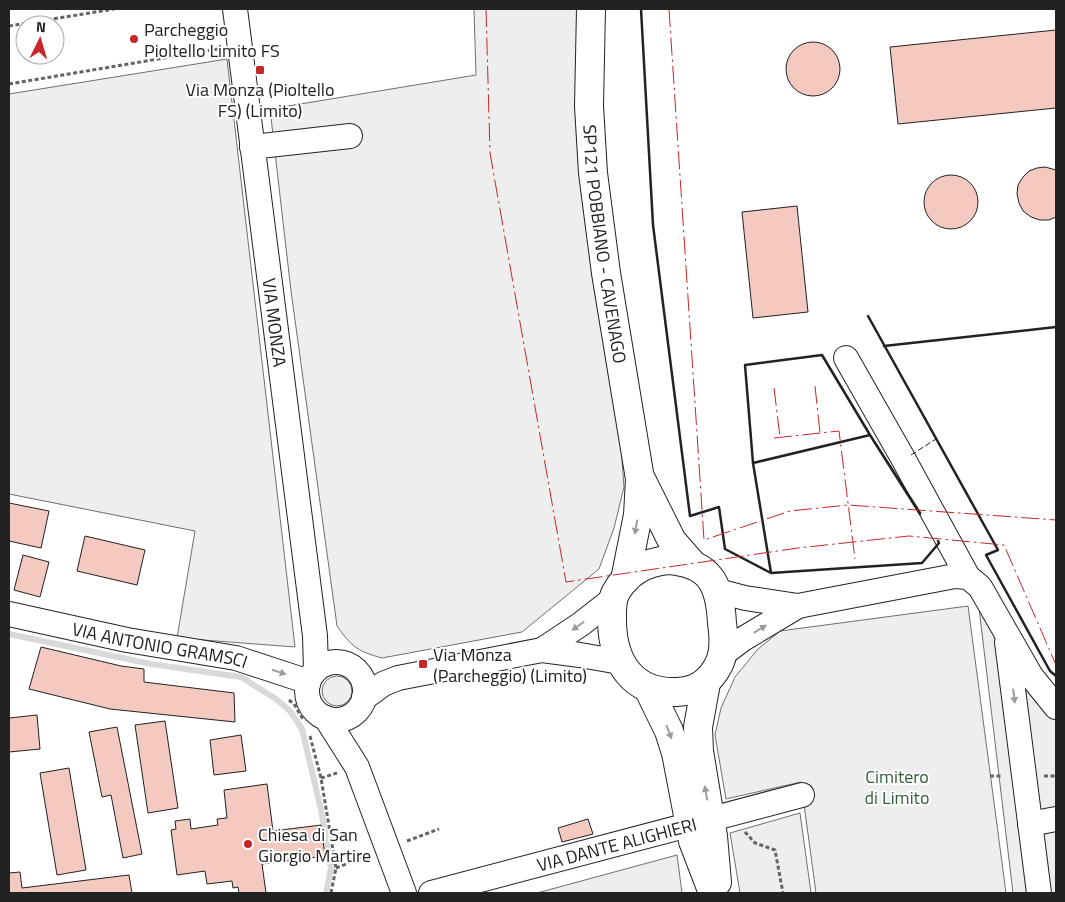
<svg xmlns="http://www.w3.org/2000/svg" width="1065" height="902" viewBox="0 0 1065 902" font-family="'Titillium Web',sans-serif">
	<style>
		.green { fill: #eee; stroke: #6f6f6f }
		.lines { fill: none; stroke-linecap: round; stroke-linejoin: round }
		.stream { stroke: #d9d9d9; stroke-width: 6 }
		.building { fill: #f3c9c0; stroke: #222 }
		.minor-casing { stroke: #222; stroke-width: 26 }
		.major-casing { stroke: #222; stroke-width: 30 }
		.path { stroke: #646464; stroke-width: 3; stroke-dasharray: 4 2.5; stroke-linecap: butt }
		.minor { stroke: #fff; stroke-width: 24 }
		.major { stroke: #fff; stroke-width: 28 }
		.fence { stroke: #222; stroke-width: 1; stroke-dasharray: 6 2.5; stroke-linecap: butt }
		.wall { stroke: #222; stroke-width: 2.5 }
		.power { stroke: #c62828; stroke-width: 1; stroke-dasharray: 18 4 2.5 4; stroke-linecap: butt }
		.oneway { fill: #9c9c9c }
		.poi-dot { fill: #c62828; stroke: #fff; stroke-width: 2 }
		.labels { text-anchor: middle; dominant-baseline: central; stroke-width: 4; stroke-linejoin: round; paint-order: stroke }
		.poi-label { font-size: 18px; fill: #222; stroke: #fff; text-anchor: start }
		.street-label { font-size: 18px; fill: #222; stroke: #fff }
		.park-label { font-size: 18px; fill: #2f5e38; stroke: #fff }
	</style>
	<rect width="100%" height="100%" fill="#fff"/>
	<!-- green -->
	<path class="green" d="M 474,9 L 580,9 L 617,391 L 624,487 L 614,528 L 599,569 L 522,632 L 382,658 C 357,651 352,647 337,626 L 291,291 L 270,109 L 476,75 Z
		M 227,59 L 295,647 L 177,638 L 195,531 L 9,494 L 9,94 Z
		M 968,606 L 1006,893 L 816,893 L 801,782 L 726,799 L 715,735 L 721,708 L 735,677 L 758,649 L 780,631 Z
		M 979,608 L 1028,692 L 1056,718 L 1056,893 L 1013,893 Z
		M322 691a15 15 0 1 1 30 0a15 15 0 1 1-30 0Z
		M 800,813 L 811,893 L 740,893 L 730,833 Z
		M 677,855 L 682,893 L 537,893 Z"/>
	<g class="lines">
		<!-- stream -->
		<path class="stream" d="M 9,634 L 151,664 L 241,677 L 276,699 L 290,711 L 302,729 L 321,810 L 331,868 L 326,893"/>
	</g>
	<!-- building -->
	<path class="building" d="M 1056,30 L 1056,108 L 898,124 L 890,47 Z
		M786 69a27 27 0 1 1 54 0a27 27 0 1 1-54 0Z
		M 1045,167 L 1056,170 L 1056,217 L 1049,220 L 1040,220 L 1031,217 L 1023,211 L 1019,203 L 1017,194 L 1018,185 L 1023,177 L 1029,171 L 1037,168 Z
		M924 202a27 27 0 1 1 54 0a27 27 0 1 1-54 0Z
		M 797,206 L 808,312 L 753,318 L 742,212 Z
		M 9,503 L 49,511 L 41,548 L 9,541 Z
		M 85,536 L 145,550 L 137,585 L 77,571 Z
		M 23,555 L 49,562 L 40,597 L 14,590 Z
		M 41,647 L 121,666 L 144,669 L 144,682 L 234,693 L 235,722 L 110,709 L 29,689 Z
		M 37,715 L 40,749 L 9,752 L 9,718 Z
		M 165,721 L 178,808 L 148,813 L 135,725 Z
		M 117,727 L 142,854 L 123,858 L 111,795 L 102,797 L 89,732 Z
		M 241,735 L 246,771 L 214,775 L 210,740 Z
		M 69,768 L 86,870 L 57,875 L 40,773 Z
		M 267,784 L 273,831 L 321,825 L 325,856 L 262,864 L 266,893 L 239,893 L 238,887 L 233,888 L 232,881 L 207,884 L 205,871 L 177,875 L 171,830 L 176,829 L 175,821 L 190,819 L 191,829 L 218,825 L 217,819 L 227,818 L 224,790 Z
		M 588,819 L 593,834 L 562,842 L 558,828 Z
		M 20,872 L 22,888 L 129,875 L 132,893 L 9,893 L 9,873 Z"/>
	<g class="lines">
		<!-- minor casing -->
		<g class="minor-casing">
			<g id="minor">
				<path id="s1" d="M 235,9 L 315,636 L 316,670"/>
				<path d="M 252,147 L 350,136"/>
				<path d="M 846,358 L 904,460 L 968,577"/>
				<path d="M 718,591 L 745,598 L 798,606 L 955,576 L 968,577 L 980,587 L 1031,676 L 1056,707"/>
				<path id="s2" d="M 9,614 L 127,640 L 236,658 L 303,680 L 308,684"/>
				<path d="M 1007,642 L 1039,893"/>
				<path d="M 542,650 L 581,624 L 613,599"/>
				<path d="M 723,654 L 743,639 L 798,606"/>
				<circle cx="336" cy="691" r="29"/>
				<path d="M 364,698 L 383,684 L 398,678 L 542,650 L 580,655 L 620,662"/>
				<path d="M 326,718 L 357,767 L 404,893"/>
				<path d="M 1030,824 L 1056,819"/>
				<path id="s3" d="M 431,893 L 802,795"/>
			</g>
		</g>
		<!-- major casing -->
		<g class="major-casing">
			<g id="major">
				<path id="s4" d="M 591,9 L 589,106 L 593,173 L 606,273 L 640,479 L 638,515 L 625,580"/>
				<path d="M 641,479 L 672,541 L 693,565"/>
				<path d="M 668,560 C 711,563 720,585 722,623 C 724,637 725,652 719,664 C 710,682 697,691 677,692 C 633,694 613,663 612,622 C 612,612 611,601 616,592 C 627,572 647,562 668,560 Z"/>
				<path d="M 706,683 L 698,727 L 699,751 L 713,836 L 717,882"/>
				<path d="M 648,688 L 669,731 L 676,753 L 693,841 L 713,893"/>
			</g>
		</g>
		<!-- path -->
		<path class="path" d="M 9,26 L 114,9
			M 9,84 L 218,49
			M 289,700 L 294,704 L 304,721
			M 310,736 L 321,778 L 336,868 L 331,893
			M 990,776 L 1003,776
			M 1044,776 L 1056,776
			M 321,778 L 337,773
			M 745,832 L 755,843 L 775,850 L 783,893
			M 407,841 L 439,829
			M 336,868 L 368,855"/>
		<!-- minor -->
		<use href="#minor" class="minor"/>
		<!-- major -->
		<use href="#major" class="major"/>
		<!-- fence -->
		<path class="fence" d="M 911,455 L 936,439"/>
		<!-- wall -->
		<path class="wall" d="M 641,9 L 653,225 L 690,516 L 719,507 L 725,549 L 771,573 L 922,563 L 939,543 L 938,541
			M 868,316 L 998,550 L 986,555 L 1050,671 L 1056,676
			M 884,346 L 1056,327
			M 920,514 L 870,435 L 753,463 L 771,573 L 922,563 L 939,543
			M 771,573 L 753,463 L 745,365 L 822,355 L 870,435 L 920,513"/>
		<!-- power -->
		<path class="power" d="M 486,9 L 490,153 L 566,582 L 798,548 L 909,536 L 1004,545 L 1056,665
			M 669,9 L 704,540 L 790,511 L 848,505 L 1056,520
			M 815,386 L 820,433
			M 774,388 L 780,437
			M 774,438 L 839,431 L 855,559"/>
	</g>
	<!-- one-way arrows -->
	<defs><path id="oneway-solid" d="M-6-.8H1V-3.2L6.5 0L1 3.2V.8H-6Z" transform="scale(1.25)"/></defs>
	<g class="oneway">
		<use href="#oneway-solid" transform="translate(636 527) rotate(100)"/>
		<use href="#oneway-solid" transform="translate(578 626) rotate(145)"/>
		<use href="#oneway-solid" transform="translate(760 629) rotate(-31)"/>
		<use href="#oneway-solid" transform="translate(279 672) rotate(18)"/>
		<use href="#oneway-solid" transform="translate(1014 696) rotate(83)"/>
		<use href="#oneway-solid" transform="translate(669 732) rotate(69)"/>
		<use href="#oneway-solid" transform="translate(706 793) rotate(-99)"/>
	</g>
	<!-- markers -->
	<g class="poi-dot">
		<circle cx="134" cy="39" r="5"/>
		<rect x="255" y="65" width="10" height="10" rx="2.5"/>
		<rect x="418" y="659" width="10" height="10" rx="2.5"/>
		<circle cx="248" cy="844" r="5"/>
	</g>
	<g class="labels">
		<!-- poi labels -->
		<g class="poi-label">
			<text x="144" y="29">Parcheggio<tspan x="144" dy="21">Pioltello Limito FS</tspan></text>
			<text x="260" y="89" text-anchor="middle">Via Monza (Pioltello<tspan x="260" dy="21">FS) (Limito)</tspan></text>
			<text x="433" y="654">Via Monza<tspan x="433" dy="21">(Parcheggio) (Limito)</tspan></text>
			<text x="258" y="834">Chiesa di San<tspan x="258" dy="21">Giorgio Martire</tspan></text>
		</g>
		<!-- street labels -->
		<g class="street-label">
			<text stroke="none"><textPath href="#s4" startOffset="236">SP121 POBBIANO - CAVENAGO</textPath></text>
			<text stroke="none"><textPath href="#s1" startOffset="316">VIA MONZA</textPath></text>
			<text stroke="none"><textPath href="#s2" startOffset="154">VIA ANTONIO GRAMSCI</textPath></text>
			<text stroke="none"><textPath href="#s3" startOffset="192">VIA DANTE ALIGHIERI</textPath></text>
		</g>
		<!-- park labels -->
		<g class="park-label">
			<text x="897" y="776">Cimitero<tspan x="897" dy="21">di Limito</tspan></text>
		</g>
	</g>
	<!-- border -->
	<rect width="1065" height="902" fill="none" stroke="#222222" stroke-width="20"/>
	<!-- north arrow -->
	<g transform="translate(40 40) rotate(5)"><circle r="24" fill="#ffffff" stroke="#a7a7a7"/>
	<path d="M0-4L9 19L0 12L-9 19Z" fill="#c62828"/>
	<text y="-8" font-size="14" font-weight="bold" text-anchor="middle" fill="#222222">N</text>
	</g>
</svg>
